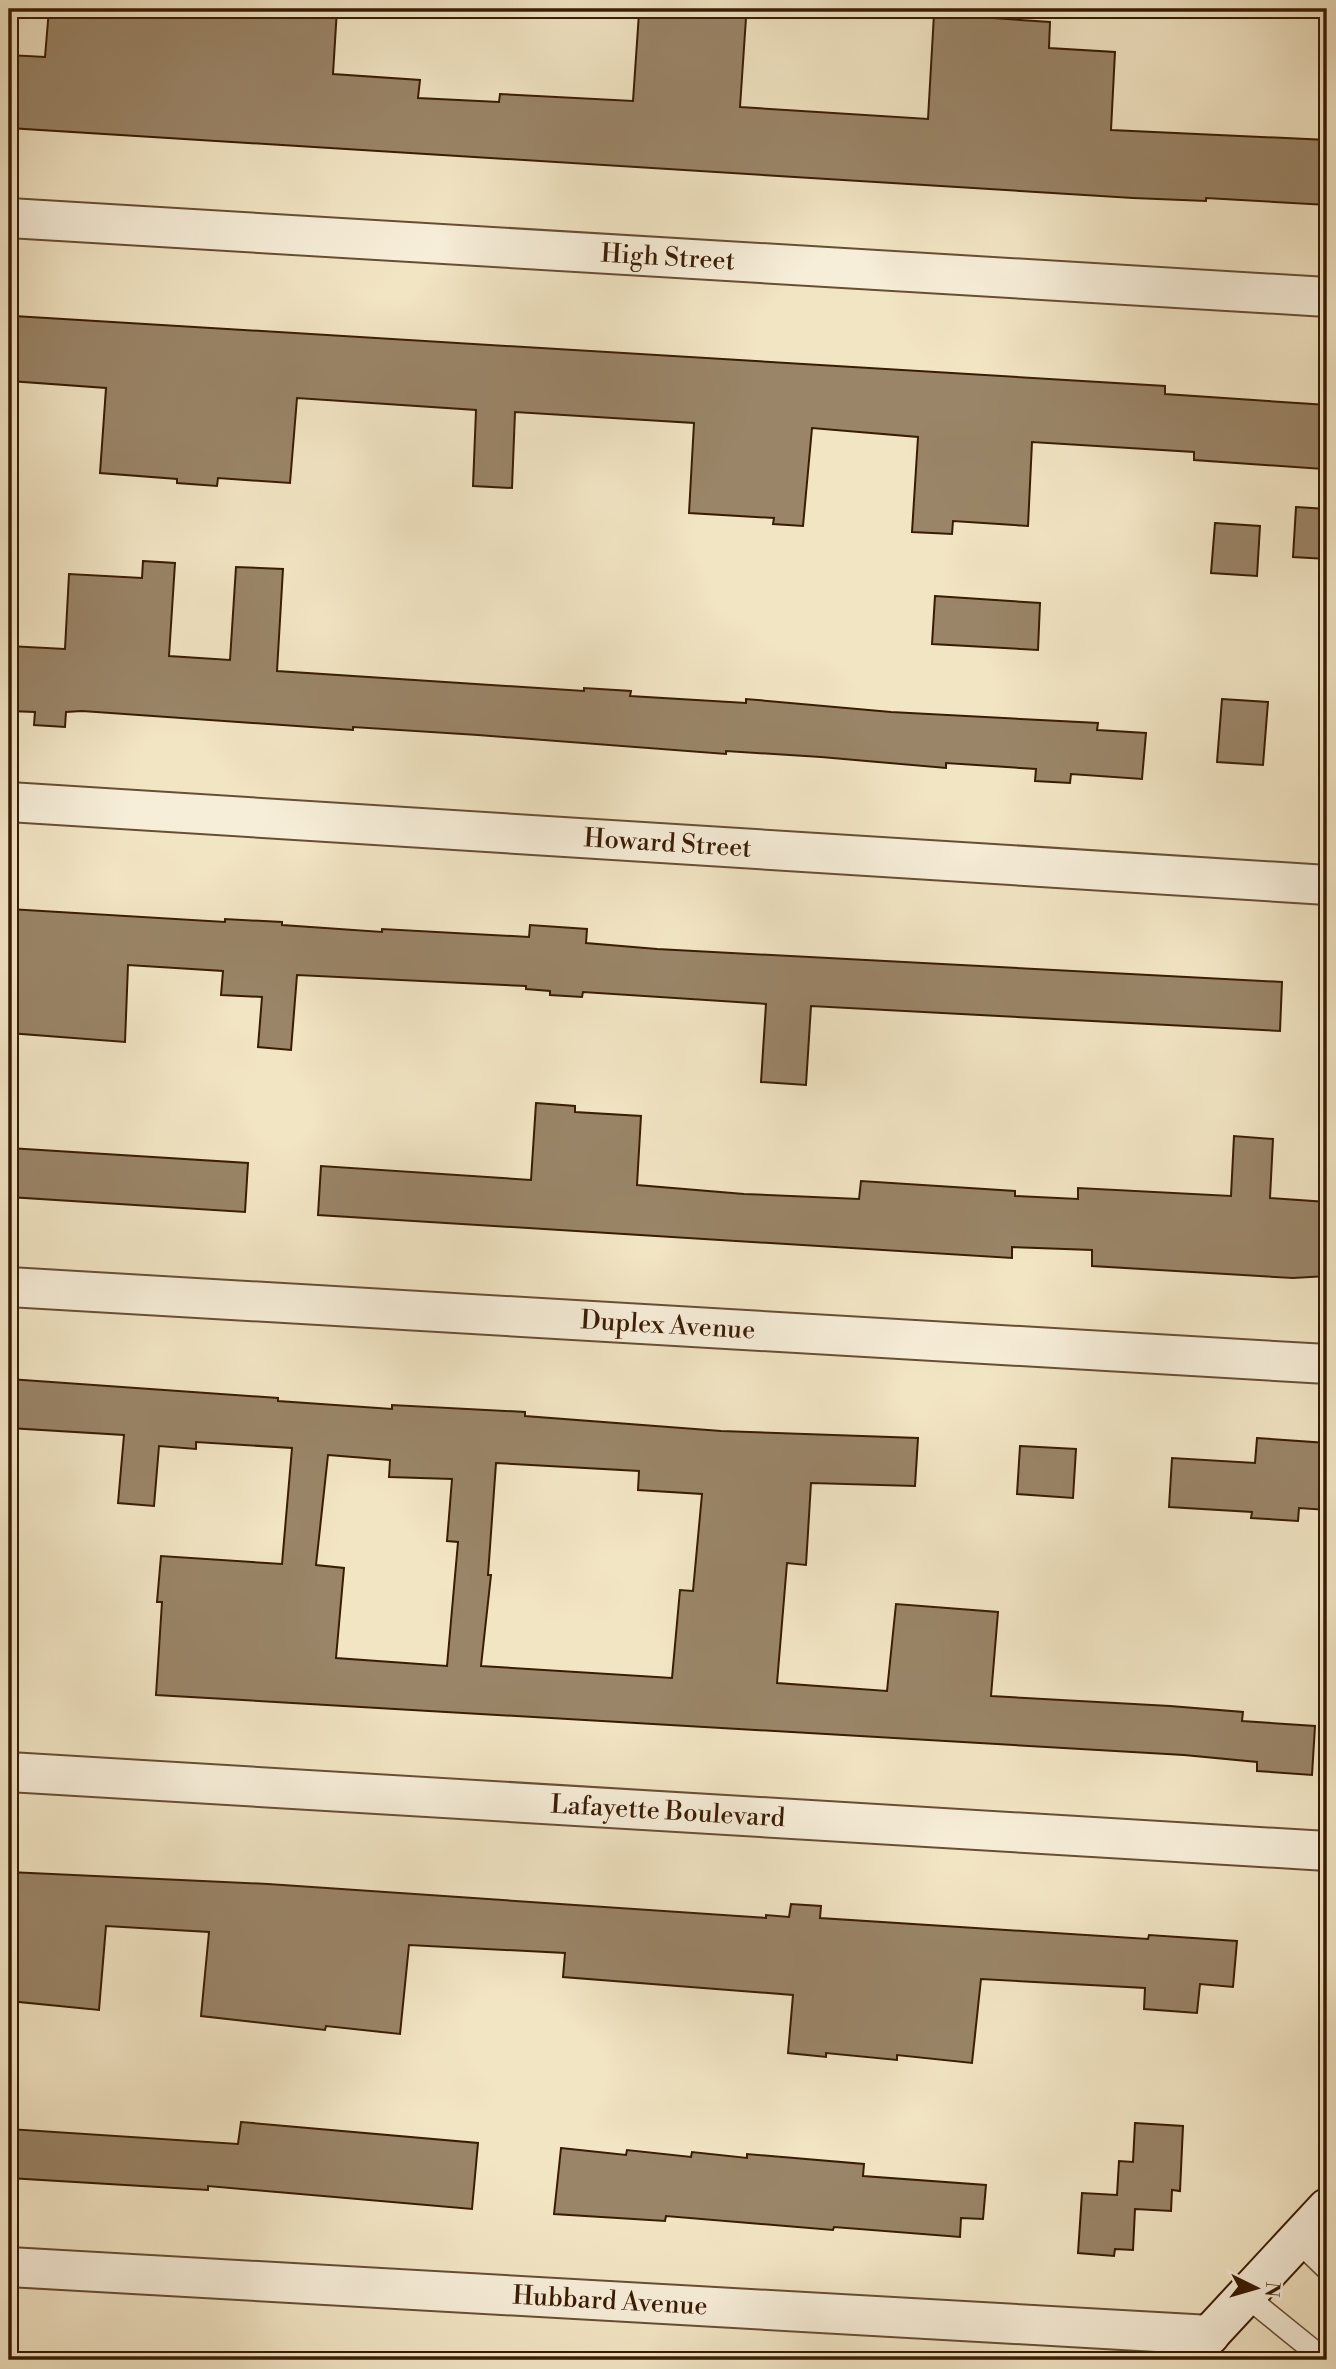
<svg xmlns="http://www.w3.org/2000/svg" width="1336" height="2369" viewBox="0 0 1336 2369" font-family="'Libre Bodoni',serif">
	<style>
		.building { fill: #9a8568; stroke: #3a1c04; stroke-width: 2; fill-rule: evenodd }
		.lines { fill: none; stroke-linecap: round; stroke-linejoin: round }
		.lane-casing { stroke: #684e34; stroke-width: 24 }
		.street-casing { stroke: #684e34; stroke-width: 42 }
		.secondary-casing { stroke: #3a1c04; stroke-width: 42 }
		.lane { stroke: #f7eed9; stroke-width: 21 }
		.street { stroke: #f7eed9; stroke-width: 38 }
		.secondary { stroke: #f7eed9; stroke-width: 38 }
		.labels { text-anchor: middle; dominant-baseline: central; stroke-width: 6; stroke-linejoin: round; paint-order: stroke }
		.street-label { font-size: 26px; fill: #3a1c04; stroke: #f7eed9 }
	</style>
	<rect width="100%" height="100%" fill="#f2e5c4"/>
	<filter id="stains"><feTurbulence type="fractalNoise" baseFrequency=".00286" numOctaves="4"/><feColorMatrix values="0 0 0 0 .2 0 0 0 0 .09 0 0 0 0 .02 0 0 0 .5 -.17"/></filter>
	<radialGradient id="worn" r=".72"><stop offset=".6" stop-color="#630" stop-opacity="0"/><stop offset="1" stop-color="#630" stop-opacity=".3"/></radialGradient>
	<!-- building -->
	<path class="building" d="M 49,9 L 337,9 L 333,74 L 420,80 L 418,98 L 499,102 L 500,94 L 633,101 L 639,13 L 746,18 L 740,107 L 928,119 L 934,14 L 1050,22 L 1049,48 L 1115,52 L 1111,130 L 1327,140 L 1327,205 L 1206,198 L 1206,201 L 1133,198 L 9,128 L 9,55 L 45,57 Z
		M 14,316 L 1165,386 L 1165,394 L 1327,405 L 1323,469 L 1194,460 L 1194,452 L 1032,442 L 1028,526 L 953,521 L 952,534 L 912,532 L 918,437 L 812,428 L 803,526 L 773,524 L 774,518 L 689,513 L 694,423 L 515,412 L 512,488 L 473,486 L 476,410 L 297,398 L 290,483 L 218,478 L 217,486 L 177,483 L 177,479 L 100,473 L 106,388 L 10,381 Z
		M 1296,507 L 1327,509 L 1327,559 L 1293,557 Z
		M 1215,523 L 1260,526 L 1257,576 L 1211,573 Z
		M 143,561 L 175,563 L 169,656 L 230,660 L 236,567 L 283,569 L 277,671 L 584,691 L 584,688 L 631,691 L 630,696 L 746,703 L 746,699 L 891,712 L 1098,723 L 1097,730 L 1146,733 L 1142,779 L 1071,774 L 1070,783 L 1035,781 L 1036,769 L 946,763 L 946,768 L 821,757 L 726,751 L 726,754 L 478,735 L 353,727 L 353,730 L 82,711 L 66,712 L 65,727 L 34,725 L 35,712 L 9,711 L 9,646 L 65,649 L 69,574 L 142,578 Z
		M 935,596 L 1040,603 L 1038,650 L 932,644 Z
		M 1222,699 L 1268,702 L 1263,765 L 1217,762 Z
		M 9,909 L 225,922 L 225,919 L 282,922 L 282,925 L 382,932 L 382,929 L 529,937 L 530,925 L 587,929 L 586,943 L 657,949 L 1282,982 L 1280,1031 L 811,1006 L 806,1085 L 761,1082 L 766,1004 L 583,992 L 582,997 L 550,995 L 550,991 L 526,989 L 526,986 L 297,975 L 291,1050 L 258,1047 L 262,997 L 221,995 L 223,971 L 128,965 L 125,1042 L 9,1033 Z
		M 536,1103 L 575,1106 L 575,1112 L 641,1116 L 637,1185 L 744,1194 L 859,1199 L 861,1181 L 1015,1191 L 1015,1196 L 1078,1199 L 1078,1188 L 1231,1196 L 1234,1136 L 1273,1139 L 1270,1198 L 1327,1202 L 1327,1276 L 1293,1278 L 1092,1266 L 1092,1250 L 1012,1247 L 1012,1258 L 318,1215 L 321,1166 L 531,1180 Z
		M 9,1148 L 248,1163 L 245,1212 L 9,1197 Z
		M 9,1379 L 278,1398 L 278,1401 L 392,1409 L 392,1405 L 525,1412 L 525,1416 L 721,1431 L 918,1438 L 915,1486 L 811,1483 L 806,1565 L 787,1563 L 777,1683 L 887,1691 L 896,1604 L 998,1612 L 991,1696 L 1170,1706 L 1243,1712 L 1242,1721 L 1315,1726 L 1312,1775 L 1257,1771 L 1257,1762 L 1184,1755 L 156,1695 L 162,1602 L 157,1602 L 161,1556 L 282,1564 L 292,1448 L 196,1442 L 196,1449 L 159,1446 L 154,1506 L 118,1503 L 124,1435 L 9,1428 ZM 328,1455 L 390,1460 L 389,1477 L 452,1479 L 447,1541 L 458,1542 L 447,1666 L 336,1658 L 344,1568 L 316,1565 ZM 496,1463 L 639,1471 L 638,1490 L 702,1494 L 693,1591 L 680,1590 L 672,1678 L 481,1666 L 491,1575 L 488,1575 Z
		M 1257,1438 L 1327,1443 L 1327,1510 L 1299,1508 L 1298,1521 L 1251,1518 L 1252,1512 L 1169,1507 L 1172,1458 L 1255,1463 Z
		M 1020,1446 L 1076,1449 L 1073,1498 L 1017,1494 Z
		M 9,1872 L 268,1884 L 766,1918 L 766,1915 L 789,1917 L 791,1904 L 821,1906 L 820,1918 L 1148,1939 L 1149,1935 L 1237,1941 L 1233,1987 L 1200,1984 L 1197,2013 L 1144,2009 L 1145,1988 L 981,1979 L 972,2063 L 897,2055 L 897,2060 L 826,2053 L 826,2057 L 788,2053 L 793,1995 L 563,1977 L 565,1953 L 409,1945 L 400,2034 L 326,2026 L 325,2030 L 201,2016 L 209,1932 L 106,1926 L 99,2010 L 9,2001 Z
		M 241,2122 L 478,2143 L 472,2209 L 208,2186 L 208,2190 L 9,2178 L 9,2129 L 238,2144 Z
		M 1135,2123 L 1183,2126 L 1180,2191 L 1172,2190 L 1171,2211 L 1135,2209 L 1133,2250 L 1115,2249 L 1114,2256 L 1078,2253 L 1082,2193 L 1117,2195 L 1119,2161 L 1133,2162 Z
		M 561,2148 L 626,2155 L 627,2150 L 691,2157 L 692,2152 L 747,2158 L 747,2154 L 864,2164 L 863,2176 L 986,2185 L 983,2219 L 961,2218 L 960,2237 L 834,2227 L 833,2230 L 666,2216 L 665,2221 L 554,2214 Z"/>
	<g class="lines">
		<!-- lane casing -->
		<g class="lane-casing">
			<path id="lane" d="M 1297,2240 L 1327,2269
				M 1246,2296 L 1325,2360"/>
		</g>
		<!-- street casing -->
		<g class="street-casing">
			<g id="street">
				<path id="s1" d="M 9,218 L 1327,297"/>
				<path id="s2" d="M 9,802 L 1327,885"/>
				<path id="s3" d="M 9,1287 L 1327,1364"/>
				<path id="s4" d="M 9,1772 L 1327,1851"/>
				<path id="s5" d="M 9,2267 L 1210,2335"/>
			</g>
		</g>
		<!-- secondary casing -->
		<g class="secondary-casing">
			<path id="secondary" d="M 1186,2360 L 1327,2208"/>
		</g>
		<!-- lane -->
		<use href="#lane" class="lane"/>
		<!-- street -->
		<use href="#street" class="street"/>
		<!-- secondary -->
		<use href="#secondary" class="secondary"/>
	</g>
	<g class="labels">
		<!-- street labels -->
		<g class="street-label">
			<text stroke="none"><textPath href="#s1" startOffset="660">High Street</textPath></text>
			<text stroke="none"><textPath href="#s2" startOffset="660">Howard Street</textPath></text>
			<text stroke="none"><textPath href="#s3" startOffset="660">Duplex Avenue</textPath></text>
			<text stroke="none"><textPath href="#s4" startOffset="660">Lafayette Boulevard</textPath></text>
			<text stroke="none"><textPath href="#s5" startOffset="602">Hubbard Avenue</textPath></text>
		</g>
	</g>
	<!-- margin -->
	<rect width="1336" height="2369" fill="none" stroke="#f2e5c4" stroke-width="35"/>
	<rect x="10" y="10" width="1315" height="2348" fill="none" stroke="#3a1c04" stroke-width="3.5"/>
	<rect x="18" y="18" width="1301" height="2334" fill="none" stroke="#3a1c04" stroke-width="2"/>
	<!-- north arrow -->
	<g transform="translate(1256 2288) rotate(95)" stroke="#f7eed9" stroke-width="5" paint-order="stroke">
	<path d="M0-5L12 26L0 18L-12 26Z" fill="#3a1c04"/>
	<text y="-10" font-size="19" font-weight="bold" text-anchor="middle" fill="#3a1c04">N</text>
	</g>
	<rect width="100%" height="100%" filter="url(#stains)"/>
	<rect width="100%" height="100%" fill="url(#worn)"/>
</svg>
